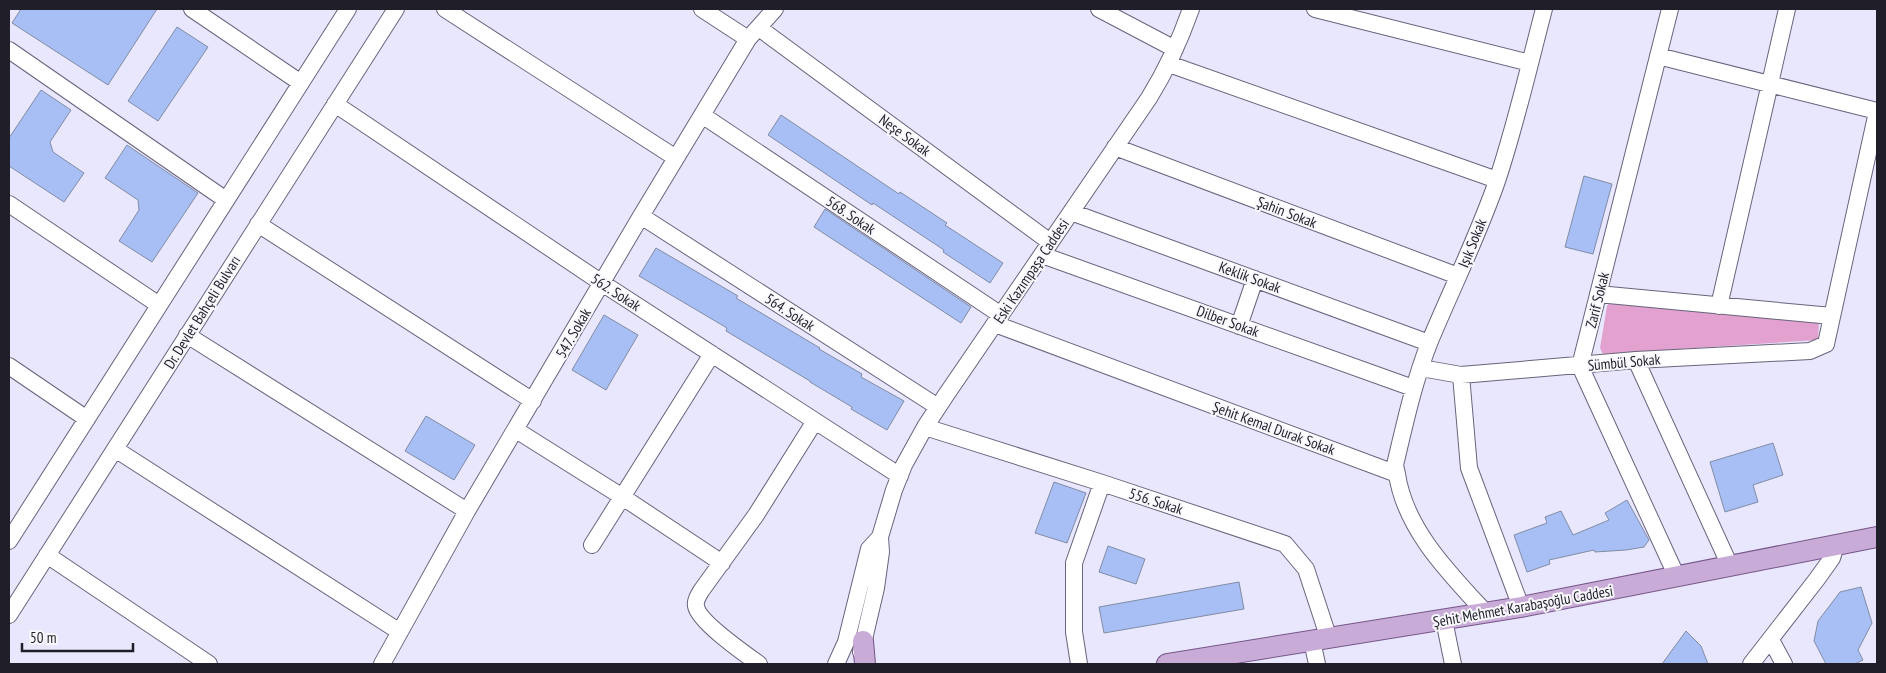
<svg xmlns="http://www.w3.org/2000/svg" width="1886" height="673" viewBox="0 0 1886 673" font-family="'PT Sans Narrow',sans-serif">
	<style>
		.green { fill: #e2a1cf }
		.building { fill: #a8bff5; stroke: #818ca4 }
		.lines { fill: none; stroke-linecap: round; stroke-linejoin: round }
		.minor-casing { stroke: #67647c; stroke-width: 18 }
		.major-casing { stroke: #765689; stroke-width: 22 }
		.minor { stroke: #fff; stroke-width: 16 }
		.major { stroke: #c9abd7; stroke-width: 20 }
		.labels { text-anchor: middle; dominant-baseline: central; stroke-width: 4; stroke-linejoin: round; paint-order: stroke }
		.street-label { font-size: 15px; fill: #201f29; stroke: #f7f7fc }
	</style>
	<rect width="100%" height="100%" fill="#e9e7fe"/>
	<!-- green -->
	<path class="green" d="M 1611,301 L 1819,322 L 1818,340 L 1603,354 L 1600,348 L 1607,306 Z"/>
	<!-- building -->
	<path class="building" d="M 21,9 L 157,9 L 108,85 L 12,23 Z
		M 177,27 L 208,47 L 158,121 L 128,101 Z
		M 41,90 L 71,110 L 50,142 L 53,152 L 84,173 L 64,202 L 9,166 L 9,138 Z
		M 781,115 L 899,194 L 900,192 L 947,223 L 945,225 L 1003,263 L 990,283 L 943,252 L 944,250 L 873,203 L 872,205 L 768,135 Z
		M 127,145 L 198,193 L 152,262 L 119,241 L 139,210 L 138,200 L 105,178 Z
		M 1584,176 L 1612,184 L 1593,254 L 1565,247 Z
		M 825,209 L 971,307 L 961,323 L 814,227 Z
		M 656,248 L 738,296 L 736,298 L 820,348 L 819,349 L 862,374 L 861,377 L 904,401 L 887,430 L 851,409 L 852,407 L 810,382 L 810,381 L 726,331 L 727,328 L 639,276 Z
		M 604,315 L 638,335 L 606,390 L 572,370 Z
		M 426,416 L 475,445 L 454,480 L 405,451 Z
		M 1773,443 L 1783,475 L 1753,485 L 1758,502 L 1725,512 L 1710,462 Z
		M 1054,482 L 1086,493 L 1067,543 L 1035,533 Z
		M 1627,500 L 1649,540 L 1644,547 L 1626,550 L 1595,552 L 1594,550 L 1549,560 L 1550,564 L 1527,572 L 1514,535 L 1547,523 L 1545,517 L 1561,511 L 1573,535 L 1609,520 L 1605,513 Z
		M 1108,546 L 1145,559 L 1136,584 L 1099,572 Z
		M 1239,582 L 1244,609 L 1104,633 L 1099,607 Z
		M 1861,587 L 1872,623 L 1858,650 L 1863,660 L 1855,664 L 1826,664 L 1814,641 L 1818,621 L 1840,592 Z
		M 1686,631 L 1701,646 L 1708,664 L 1662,664 Z"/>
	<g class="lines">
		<!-- minor casing -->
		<g class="minor-casing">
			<path id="minor" d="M 192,9 L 301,83
				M 445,9 L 676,158
				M 702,9 L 748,39
				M 1099,9 L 1175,49
				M 1315,9 L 1530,63
				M 1670,9 L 1580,366 L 1677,577
				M 759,28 L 1050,242
				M 9,50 L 226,200
				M 1658,56 L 1877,111
				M 1169,64 L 1497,180
				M 335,104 L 602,283 L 900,476
				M 702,115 L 1001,315
				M 1115,147 L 1458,276
				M 9,204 L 159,305
				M 1071,212 L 1429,343
				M 641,216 L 938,407
				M 258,224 L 533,401
				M 1042,255 L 1413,388
				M 1598,294 L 1832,316
				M 1719,306 L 1787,9
				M 995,324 L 1397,474 C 1405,529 1449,573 1486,613
				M 1239,326 L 1255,279
				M 187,335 L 467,511
				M 1636,360 L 1730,566
				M 9,366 L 87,419
				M 1421,368 L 1461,375 L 1636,360 L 1810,351 L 1826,344 L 1877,112
				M 1461,375 L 1469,468 L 1521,607
				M 925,427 L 1102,483 L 1285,544 L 1306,569 L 1329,639
				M 516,430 L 621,496 L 722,563
				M 115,449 L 400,632
				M 1397,474 L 1395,465 C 1405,423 1414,381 1430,341 C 1452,288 1478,236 1497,181 C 1516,124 1529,66 1544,9
				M 9,541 L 348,9
				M 592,545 L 712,354
				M 47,555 L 209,664
				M 9,615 L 396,9
				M 1444,620 L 1453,664
				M 1771,640 L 1784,664
				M 1312,641 L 1317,664
				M 861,652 L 876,588 L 881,552 L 880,537 L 894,490 L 904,465 L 925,427 L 946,395 L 1149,98 C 1167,69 1180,40 1191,9
				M 382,664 L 467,511 L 641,216 L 748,39 L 775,9
				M 759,664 C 745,654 698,621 696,606 C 695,601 698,596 701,591 L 756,515 L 815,421
				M 836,664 L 846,642 L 869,549 L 880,537
				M 1079,664 L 1074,632 L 1074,563 L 1102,483
				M 1751,664 L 1817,579 L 1832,558 L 1836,545"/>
		</g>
		<!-- major casing -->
		<g class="major-casing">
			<path id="major" d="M 863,641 L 865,664
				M 1167,664 L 1521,607 L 1877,537"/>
		</g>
		<!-- minor -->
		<use href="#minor" class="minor"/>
		<!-- major -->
		<use href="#major" class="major"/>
	</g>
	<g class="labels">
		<!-- street labels -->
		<g class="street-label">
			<text transform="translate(905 135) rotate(36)">Neşe Sokak</text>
			<text transform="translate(1287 212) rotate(21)">Şahin Sokak</text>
			<text transform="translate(851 215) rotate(34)">568. Sokak</text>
			<text transform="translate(1472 243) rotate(-68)">Işık Sokak</text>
			<text transform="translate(1031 271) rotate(-56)">Eski Kazımpaşa Caddesi</text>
			<text transform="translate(1250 277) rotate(20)">Keklik Sokak</text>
			<text transform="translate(616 292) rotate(33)">562. Sokak</text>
			<text transform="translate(1597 300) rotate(-76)">Zarif Sokak</text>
			<text transform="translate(202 312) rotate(-58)">Dr. Devlet Bahçeli Bulvarı</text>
			<text transform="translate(790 312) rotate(33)">564. Sokak</text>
			<text transform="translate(1228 321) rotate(20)">Dilber Sokak</text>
			<text transform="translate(573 333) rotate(-60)">547. Sokak</text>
			<text transform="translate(1624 362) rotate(-5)">Sümbül Sokak</text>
			<text transform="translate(1274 428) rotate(20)">Şehit Kemal Durak Sokak</text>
			<text transform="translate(1156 501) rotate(18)">556. Sokak</text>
			<text transform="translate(1523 606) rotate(-10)">Şehit Mehmet Karabaşoğlu Caddesi</text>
		</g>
	</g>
	<!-- border -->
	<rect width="1886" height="673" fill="none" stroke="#201f29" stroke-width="20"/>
	<!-- scale -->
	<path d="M22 643v8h111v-8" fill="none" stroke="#201f29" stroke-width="2.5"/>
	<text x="30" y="643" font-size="15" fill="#201f29" stroke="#f7f7fc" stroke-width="4" paint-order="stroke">50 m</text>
</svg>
